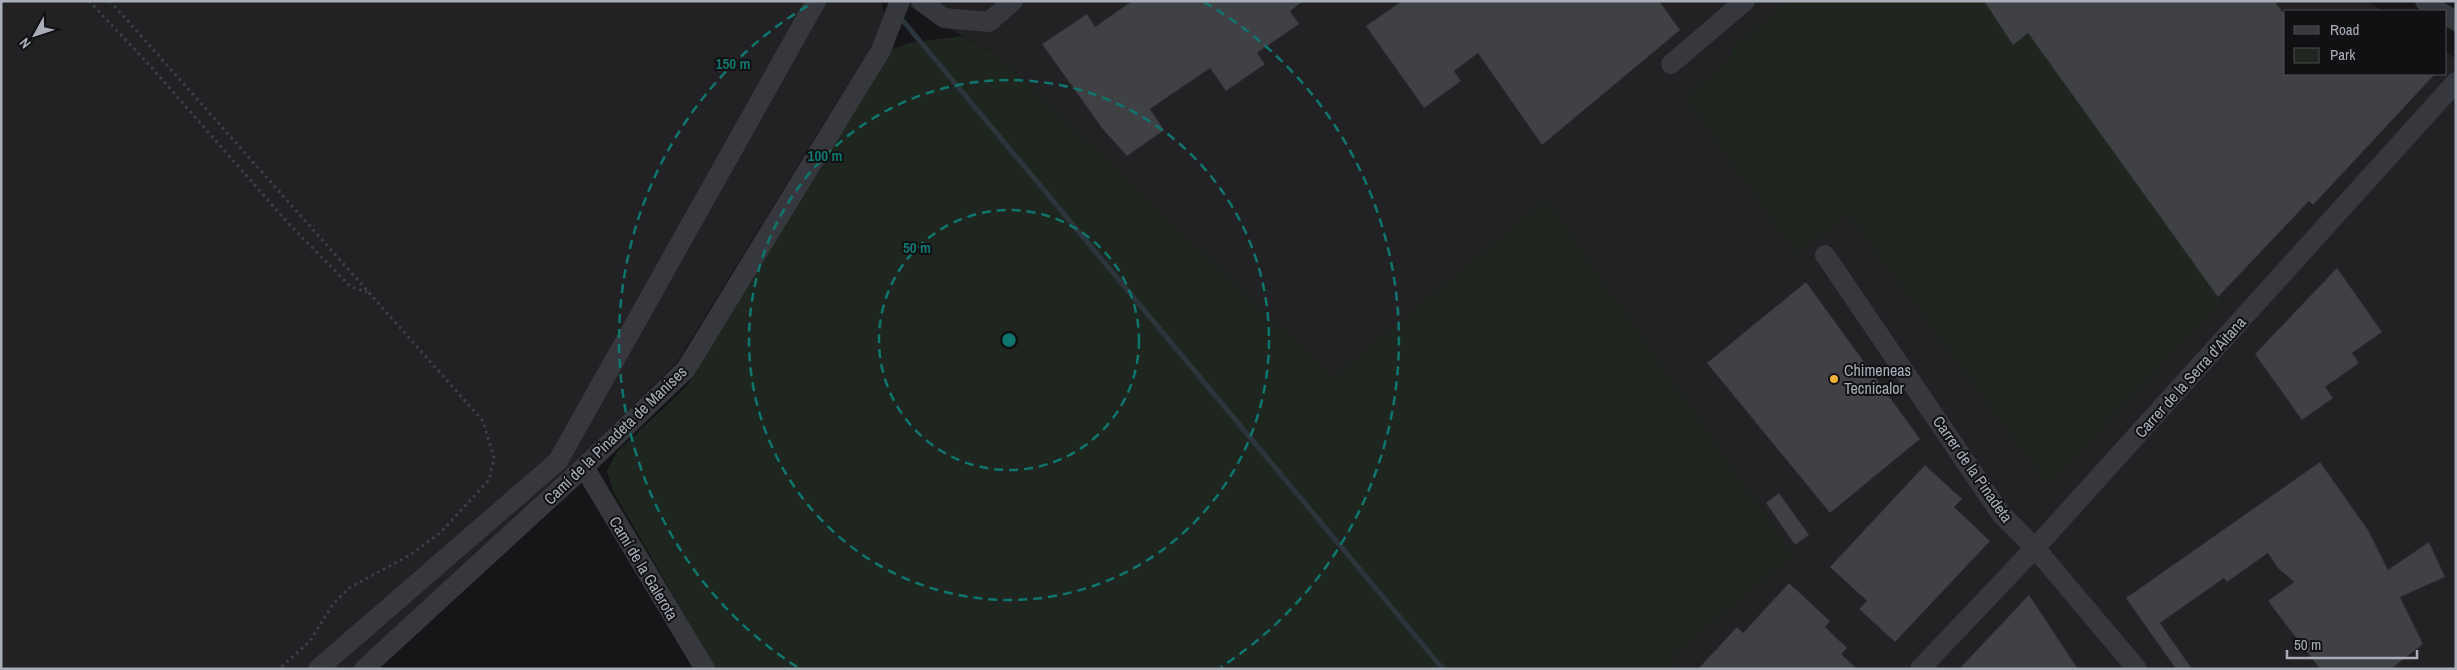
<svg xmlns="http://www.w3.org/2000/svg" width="2457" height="670" viewBox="0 0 2457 670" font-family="'Archivo Narrow',sans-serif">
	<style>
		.built { fill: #222225 }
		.green { fill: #1e261f }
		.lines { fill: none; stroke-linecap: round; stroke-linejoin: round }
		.stream { stroke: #2c353c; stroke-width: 5 }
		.building { fill: #404145; stroke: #303034 }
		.path { stroke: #3d3f44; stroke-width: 3; stroke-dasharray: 2.5 4; stroke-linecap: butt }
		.minor { stroke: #37383d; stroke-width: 20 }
		.ring { fill: none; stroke: #0f766e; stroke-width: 2.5; stroke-dasharray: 9 6 }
		.poi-dot { fill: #f2b134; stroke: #111113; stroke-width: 2 }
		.labels { text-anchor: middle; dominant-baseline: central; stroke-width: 4; stroke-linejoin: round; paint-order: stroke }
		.poi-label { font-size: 16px; fill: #a8adb8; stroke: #111113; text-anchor: start }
		.street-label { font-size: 16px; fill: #a8adb8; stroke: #111113 }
		.centre { fill: #0f766e; stroke: #111113; stroke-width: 2.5 }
		.ring-label { font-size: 15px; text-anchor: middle; font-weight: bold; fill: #0f766e; stroke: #111113; stroke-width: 4; stroke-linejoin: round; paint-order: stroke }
	</style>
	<rect width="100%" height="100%" fill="#161618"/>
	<!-- built -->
	<path class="built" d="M 1,1 L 881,1 L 884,14 L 878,35 L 677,362 L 553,483 L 353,669 L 1,669 Z
		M 900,1 L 1789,1 L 1731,49 L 1734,56 L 1686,97 L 1796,253 L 1849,215 L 2048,485 L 2222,300 L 2028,33 L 2013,45 L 1984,1 L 2367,1 L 2383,11 L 2286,11 L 2286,74 L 2446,74 L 2446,52 L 2456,59 L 2456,669 L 1676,669 L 1668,661 L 1545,200 L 1333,377 L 997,55 Z"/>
	<!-- green -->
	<path class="green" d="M 1789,1 L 1984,1 L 2013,45 L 2028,33 L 2223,300 L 2048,485 L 1849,215 L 1796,253 L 1685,97 L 1734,56 L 1731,49 Z
		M 962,36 L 997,55 L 1333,377 L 1546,199 L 1793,555 L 1668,660 L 1676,669 L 716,669 L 613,491 L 607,471 L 617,452 L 686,387 L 889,50 L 909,43 Z"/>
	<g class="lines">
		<!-- stream -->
		<path class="stream" d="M 899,16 L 1443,669"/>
	</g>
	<!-- building -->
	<path class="building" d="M 1132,1 L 1303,1 L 1290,11 L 1299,24 L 1257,53 L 1265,64 L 1226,91 L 1210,68 L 1150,109 L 1164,130 L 1127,156 L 1102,128 L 1042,44 L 1087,14 L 1095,27 Z
		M 1402,1 L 1659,1 L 1680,30 L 1542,145 L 1478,53 L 1454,71 L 1461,81 L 1424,108 L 1366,26 Z
		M 1984,1 L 2274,1 L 2286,16 L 2286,74 L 2435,74 L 2313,205 L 2309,201 L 2218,297 L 2028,33 L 2013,45 Z
		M 2337,268 L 2382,332 L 2352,353 L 2359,363 L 2325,387 L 2333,398 L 2302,420 L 2255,354 Z
		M 1806,282 L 1920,439 L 1830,513 L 1707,363 Z
		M 2320,462 L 2368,530 L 2388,570 L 2429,542 L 2445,577 L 2400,597 L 2423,644 L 2391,669 L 2320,669 L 2268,601 L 2294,582 L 2278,568 L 2268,553 L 2227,582 L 2224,578 L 2160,623 L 2192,669 L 2176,669 L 2126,598 Z
		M 1925,465 L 1962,499 L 1954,507 L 1990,541 L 1895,642 L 1859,609 L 1867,601 L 1830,567 Z
		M 1779,493 L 1809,535 L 1795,545 L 1766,503 Z
		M 1789,583 L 1830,621 L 1825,627 L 1847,648 L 1841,654 L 1857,669 L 1698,669 L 1737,627 L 1743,633 Z
		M 2029,595 L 2078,669 L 1959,669 Z"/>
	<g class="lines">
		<!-- path -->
		<path class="path" d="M 89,1 L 152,68 L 288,223 L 351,287 L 367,292
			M 110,1 L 483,421 L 494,458 L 489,480 L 441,532 L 410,555 L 349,588 L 333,604 L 310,641 L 279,669"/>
		<!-- minor -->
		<path class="minor" d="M 921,1 L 944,18 L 989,22 L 1013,1
			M 2425,1 L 2440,11
			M 2446,15 L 2456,21
			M 1671,64 L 1745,1
			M 1825,255 L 2001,514 L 2035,548 L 2137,669
			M 584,467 L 705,669
			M 318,669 L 558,461 L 816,1
			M 364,669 L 584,467 L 686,369 L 881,50 L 900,1
			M 1920,669 L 2035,548 L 2456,82"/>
	</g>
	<!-- distance rings -->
	<g class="ring">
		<circle cx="1009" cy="340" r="130"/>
		<circle cx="1009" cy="340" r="260"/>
		<path d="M797 667A390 390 0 0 1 814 2M1204 2A390 390 0 0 1 1221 667"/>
	</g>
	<!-- markers -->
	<circle class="poi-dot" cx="1834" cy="379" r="5"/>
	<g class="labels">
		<!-- poi labels -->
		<g class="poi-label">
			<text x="1844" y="370">Chimeneas<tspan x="1844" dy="18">Tecnicalor</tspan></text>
		</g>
		<!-- street labels -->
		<g class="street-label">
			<text transform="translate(2190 377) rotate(-48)">Carrer de la Serra d'Aitana</text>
			<text transform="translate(615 435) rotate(-44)">Camí de la Pinadeta de Manises</text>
			<text transform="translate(1973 469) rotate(55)">Carrer de la Pinadeta</text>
			<text transform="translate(644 568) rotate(59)">Camí de la Galerota</text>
		</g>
	</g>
	<circle cx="1009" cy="340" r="8" class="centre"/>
	<g class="ring-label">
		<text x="733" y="69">150 m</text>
		<text x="825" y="161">100 m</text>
		<text x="917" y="253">50 m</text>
	</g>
	<!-- border -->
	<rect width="2457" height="670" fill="none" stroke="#a8adb8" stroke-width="5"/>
	<!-- legend -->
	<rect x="2284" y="10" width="162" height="65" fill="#111113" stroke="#4d4f55"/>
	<rect x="2294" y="26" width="25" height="8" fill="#37383d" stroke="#4d4f55"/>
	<text x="2330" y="35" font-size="15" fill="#a8adb8">Road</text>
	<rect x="2294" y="48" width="25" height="15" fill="#1e261f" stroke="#4d4f55"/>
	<text x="2330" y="60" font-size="15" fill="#a8adb8">Park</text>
	<!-- north arrow -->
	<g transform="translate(35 35) rotate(230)" stroke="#111113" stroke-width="4" paint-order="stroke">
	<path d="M0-4L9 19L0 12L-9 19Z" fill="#a8adb8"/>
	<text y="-8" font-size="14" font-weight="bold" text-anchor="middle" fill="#a8adb8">N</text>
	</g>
	<!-- scale -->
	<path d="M2287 650v8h130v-8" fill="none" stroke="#a8adb8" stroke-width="2.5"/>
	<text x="2294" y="650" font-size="15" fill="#a8adb8" stroke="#111113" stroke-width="4" paint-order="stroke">50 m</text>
</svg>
